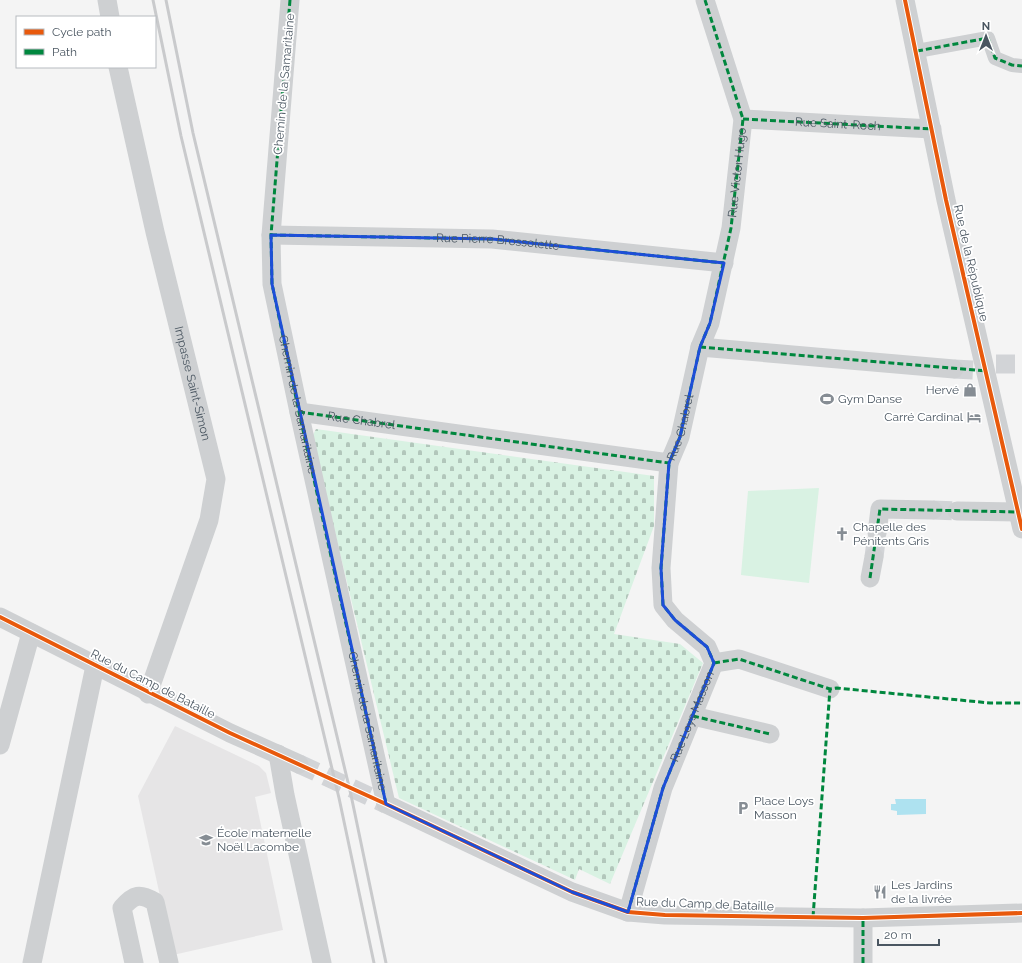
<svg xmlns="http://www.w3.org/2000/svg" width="1022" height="963" viewBox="0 0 1022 963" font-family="Raleway,sans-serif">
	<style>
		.education { fill: #e6e5e6 }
		.green { fill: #d9f2e3 }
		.cemetery { fill: url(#cemetery-stones) }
		.water { fill: #aee2f0 }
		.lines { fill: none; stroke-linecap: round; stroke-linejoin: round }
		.minor-tunnel { stroke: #d2d4d7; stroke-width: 19; stroke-dasharray: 19 10; stroke-linecap: butt }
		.pedestrian { stroke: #ced0d2; stroke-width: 14 }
		.minor { stroke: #ced0d2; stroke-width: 19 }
		.rail { stroke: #c9cacc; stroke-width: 3 }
		.quiet { stroke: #00873e; stroke-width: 3; stroke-dasharray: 6 3; stroke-linecap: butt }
		.cycleway-casing { stroke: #fff; stroke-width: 6 }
		.cycleway { stroke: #e8590c; stroke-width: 4 }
		.marked { fill: none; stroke: #1d4ed8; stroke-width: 3; stroke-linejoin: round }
		.labels { text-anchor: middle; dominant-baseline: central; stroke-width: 3.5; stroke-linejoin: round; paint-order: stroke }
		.street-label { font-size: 12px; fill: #4a5661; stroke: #fff }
		.poi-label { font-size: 12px; fill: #4a5661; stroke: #fff; text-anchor: start }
	</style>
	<defs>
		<pattern id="cemetery-stones" width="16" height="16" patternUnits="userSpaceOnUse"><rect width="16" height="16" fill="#d9f2e3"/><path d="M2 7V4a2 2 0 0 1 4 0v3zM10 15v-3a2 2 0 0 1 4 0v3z" fill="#b2c7bb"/></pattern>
	</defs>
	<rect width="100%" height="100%" fill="#f4f4f4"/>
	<!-- education -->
	<path class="education" d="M 175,726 L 259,766 L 266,773 L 271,793 L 255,797 L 283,930 L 173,955 L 138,796 Z"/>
	<!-- green -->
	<path class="green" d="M 819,488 L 809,583 L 741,575 L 748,491 Z"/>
	<!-- cemetery -->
	<path class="cemetery" d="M 316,429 L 654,476 L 654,526 L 614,634 L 680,644 L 703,663 L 610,884 L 579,869 L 575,880 L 399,798 L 312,437 Z"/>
	<!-- water -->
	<path class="water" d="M 895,799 L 926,799 L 926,814 L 897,815 L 897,811 L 891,810 L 891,804 L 896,804 Z"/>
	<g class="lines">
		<!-- minor-tunnel -->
		<path class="minor-tunnel" d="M 996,364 L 1022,364
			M 954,369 L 973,370
			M 933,510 L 957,511
			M 874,557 L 877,533
			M 299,764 L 386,804"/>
		<!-- pedestrian -->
		<path class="pedestrian" d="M 917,51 L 988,38 L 995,58 L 1012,65 L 1022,66"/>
		<!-- minor -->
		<g class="minor">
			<path d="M 107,0 L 110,17"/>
			<path id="s1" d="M 290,0 L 271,235 L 272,284 L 299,412 L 386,804 L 572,892 L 628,912 L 665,915 L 863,918 L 1022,913"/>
			<path d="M 905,0 L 946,200 L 1022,529"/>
			<path id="s2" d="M 118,67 L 155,232 L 216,479 L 209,520 L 148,694"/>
			<path d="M 743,119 L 932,129"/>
			<path d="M 271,235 L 492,239 L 724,263"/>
			<path d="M 700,347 L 954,369"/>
			<path d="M 299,412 L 669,463 L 680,437 L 700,347 L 710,323 L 731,228 L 743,119 L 705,0"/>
			<path d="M 957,511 L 1018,512"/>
			<path d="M 877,533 L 880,509 L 933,510"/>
			<path d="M 870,578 L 874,557"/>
			<path d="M 0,617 L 230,733 L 299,764"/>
			<path d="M 714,663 L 739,659 L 830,689"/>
			<path d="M 693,716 L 770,734"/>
			<path d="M 0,745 L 31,633"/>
			<path d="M 278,754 L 285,795 L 322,963"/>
			<path id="s3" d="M 628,912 L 663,788 L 714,663 L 707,647 L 675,620 L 663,605 L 661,568 L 669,463"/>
			<path d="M 32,963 L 95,666"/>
			<path d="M 134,963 L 122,908 C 134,894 140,893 155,902 L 169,963"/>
			<path d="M 863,963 L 863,918"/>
		</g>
		<!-- rail -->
		<path class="rail" d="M 153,0 L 181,136 L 339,798 L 374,963
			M 166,0 L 193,133 L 351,795 L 386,963"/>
		<!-- quiet -->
		<g class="quiet">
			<path d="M 290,0 L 271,235 L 272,284 L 299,412 L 386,804 L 389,805"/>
			<path d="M 917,51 L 988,38 L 995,58 L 1012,65 L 1022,66"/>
			<path id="s4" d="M 743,119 L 932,129"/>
			<path id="s5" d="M 271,235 L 492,239 L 724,263"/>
			<path d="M 700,347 L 986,371"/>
			<path id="s6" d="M 299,412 L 669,463 L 680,437 L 700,347 L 710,323 L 731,228 L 743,119 L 705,0"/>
			<path d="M 870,578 L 880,509 L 1018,512"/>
			<path d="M 714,663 L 739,659 L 830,689 L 837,688 L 990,703 L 1022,703"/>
			<path d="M 693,716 L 770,734"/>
			<path d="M 628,912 L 663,788 L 714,663 L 707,647 L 675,620 L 663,605 L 661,568 L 669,463"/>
			<path d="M 813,917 L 830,689"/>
			<path d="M 863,963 L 863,918"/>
		</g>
		<!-- cycleway casing -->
		<g class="cycleway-casing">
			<path id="cycleway" d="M 905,0 L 946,200 L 1022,529
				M 0,617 L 230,733 L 386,804 L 572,892 L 628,912 L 665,915 L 863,918 L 1022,913"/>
		</g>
		<!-- cycleway -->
		<use href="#cycleway" class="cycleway"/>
	</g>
	<!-- marked area -->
	<path class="marked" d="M 271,235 L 492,239 L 724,263 L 710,323 L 700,347 L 680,437 L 669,463 L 661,568 L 663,605 L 675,620 L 707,647 L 714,663 L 663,788 L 628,912 L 572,892 L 386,804 L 272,284 Z"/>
	<!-- icons -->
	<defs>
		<g id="shop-bare" transform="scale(1.08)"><path d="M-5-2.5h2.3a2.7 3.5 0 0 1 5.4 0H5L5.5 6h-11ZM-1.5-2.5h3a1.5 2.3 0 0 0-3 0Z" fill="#868d94" stroke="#fff" stroke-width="2.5" paint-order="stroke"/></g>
		<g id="stadium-bare" transform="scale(1.08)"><path d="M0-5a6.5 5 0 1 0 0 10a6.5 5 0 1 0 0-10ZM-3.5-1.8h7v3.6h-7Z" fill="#868d94" stroke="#fff" stroke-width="2.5" paint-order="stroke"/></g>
		<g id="hotel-bare" transform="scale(1.08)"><path d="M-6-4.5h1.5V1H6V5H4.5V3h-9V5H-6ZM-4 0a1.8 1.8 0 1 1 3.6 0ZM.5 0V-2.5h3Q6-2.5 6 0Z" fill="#868d94" stroke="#fff" stroke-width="2.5" paint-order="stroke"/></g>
		<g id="church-bare" transform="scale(1.08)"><path d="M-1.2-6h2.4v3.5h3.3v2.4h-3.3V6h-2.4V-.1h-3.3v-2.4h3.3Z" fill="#868d94" stroke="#fff" stroke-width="2.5" paint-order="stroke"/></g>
		<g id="parking-bare" transform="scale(1.08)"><path d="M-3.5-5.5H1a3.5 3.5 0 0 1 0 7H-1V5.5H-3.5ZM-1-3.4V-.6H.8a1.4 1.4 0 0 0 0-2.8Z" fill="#868d94" stroke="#fff" stroke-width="2.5" paint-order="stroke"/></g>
		<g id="school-bare" transform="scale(1.08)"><path d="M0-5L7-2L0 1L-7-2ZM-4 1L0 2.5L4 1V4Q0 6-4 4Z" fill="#868d94" stroke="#fff" stroke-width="2.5" paint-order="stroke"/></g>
		<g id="restaurant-bare" transform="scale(1.08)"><path d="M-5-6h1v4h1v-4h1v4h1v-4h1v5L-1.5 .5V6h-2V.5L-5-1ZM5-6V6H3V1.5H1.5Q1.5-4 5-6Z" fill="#868d94" stroke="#fff" stroke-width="2.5" paint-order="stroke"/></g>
	</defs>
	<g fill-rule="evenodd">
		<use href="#shop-bare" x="970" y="390"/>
		<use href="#stadium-bare" x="827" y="399"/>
		<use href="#hotel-bare" x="974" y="417"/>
		<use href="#church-bare" x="842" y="534"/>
		<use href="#parking-bare" x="743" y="808"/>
		<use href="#school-bare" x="206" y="840"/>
		<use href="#restaurant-bare" x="880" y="892"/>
	</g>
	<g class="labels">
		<!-- street labels -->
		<g class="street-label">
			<text transform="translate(284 84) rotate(-85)">Chemin de la Samaritaine</text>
			<text stroke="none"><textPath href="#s4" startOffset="95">Rue Saint-Roch</textPath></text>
			<text stroke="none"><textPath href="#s6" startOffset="673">Rue Victor Hugo</textPath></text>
			<text stroke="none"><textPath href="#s5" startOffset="227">Rue Pierre Brossolette</textPath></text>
			<text transform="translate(971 263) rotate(77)">Rue de la République</text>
			<text stroke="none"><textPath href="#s2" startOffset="325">Impasse Saint-Simon</textPath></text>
			<text stroke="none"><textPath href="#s1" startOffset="408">Chemin de la Samaritaine</textPath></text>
			<text stroke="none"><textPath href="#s6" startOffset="63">Rue Chabrel</textPath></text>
			<text stroke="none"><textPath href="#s6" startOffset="411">Rue Chabrel</textPath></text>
			<text transform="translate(153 684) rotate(27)">Rue du Camp de Bataille</text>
			<text stroke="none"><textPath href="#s3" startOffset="206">Rue Loys Masson</textPath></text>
			<text stroke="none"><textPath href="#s1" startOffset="732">Chemin de la Samaritaine</textPath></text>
			<text transform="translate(705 904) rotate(2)">Rue du Camp de Bataille</text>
		</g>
		<!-- poi labels -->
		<g class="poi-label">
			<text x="959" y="390" text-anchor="end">Hervé</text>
			<text x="838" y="399">Gym Danse</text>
			<text x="963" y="417" text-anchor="end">Carré Cardinal</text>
			<text x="853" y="527">Chapelle des<tspan x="853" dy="14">Pénitents Gris</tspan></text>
			<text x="754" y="801">Place Loys<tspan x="754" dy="14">Masson</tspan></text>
			<text x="217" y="833">École maternelle<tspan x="217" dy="14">Noël Lacombe</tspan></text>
			<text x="891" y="885">Les Jardins<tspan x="891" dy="14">de la livrée</tspan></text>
		</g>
	</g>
	<!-- legend -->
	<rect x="16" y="16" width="140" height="52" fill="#ffffff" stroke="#b7bbc0"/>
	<rect x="24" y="29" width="20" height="6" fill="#e8590c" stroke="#b7bbc0"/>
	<text x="52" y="36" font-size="12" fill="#4a5661">Cycle path</text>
	<rect x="24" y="49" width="20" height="6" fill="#00873e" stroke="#b7bbc0"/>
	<text x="52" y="56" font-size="12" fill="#4a5661">Path</text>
	<!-- north arrow -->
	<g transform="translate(986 36)" stroke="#ffffff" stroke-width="3" paint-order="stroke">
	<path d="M0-3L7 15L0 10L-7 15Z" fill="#4a5661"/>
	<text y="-6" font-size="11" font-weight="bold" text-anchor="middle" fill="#4a5661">N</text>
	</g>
	<!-- scale -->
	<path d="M878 939v6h61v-6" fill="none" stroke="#4a5661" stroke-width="2"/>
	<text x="884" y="939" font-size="12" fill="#4a5661" stroke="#ffffff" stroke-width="3" paint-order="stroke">20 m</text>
</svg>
